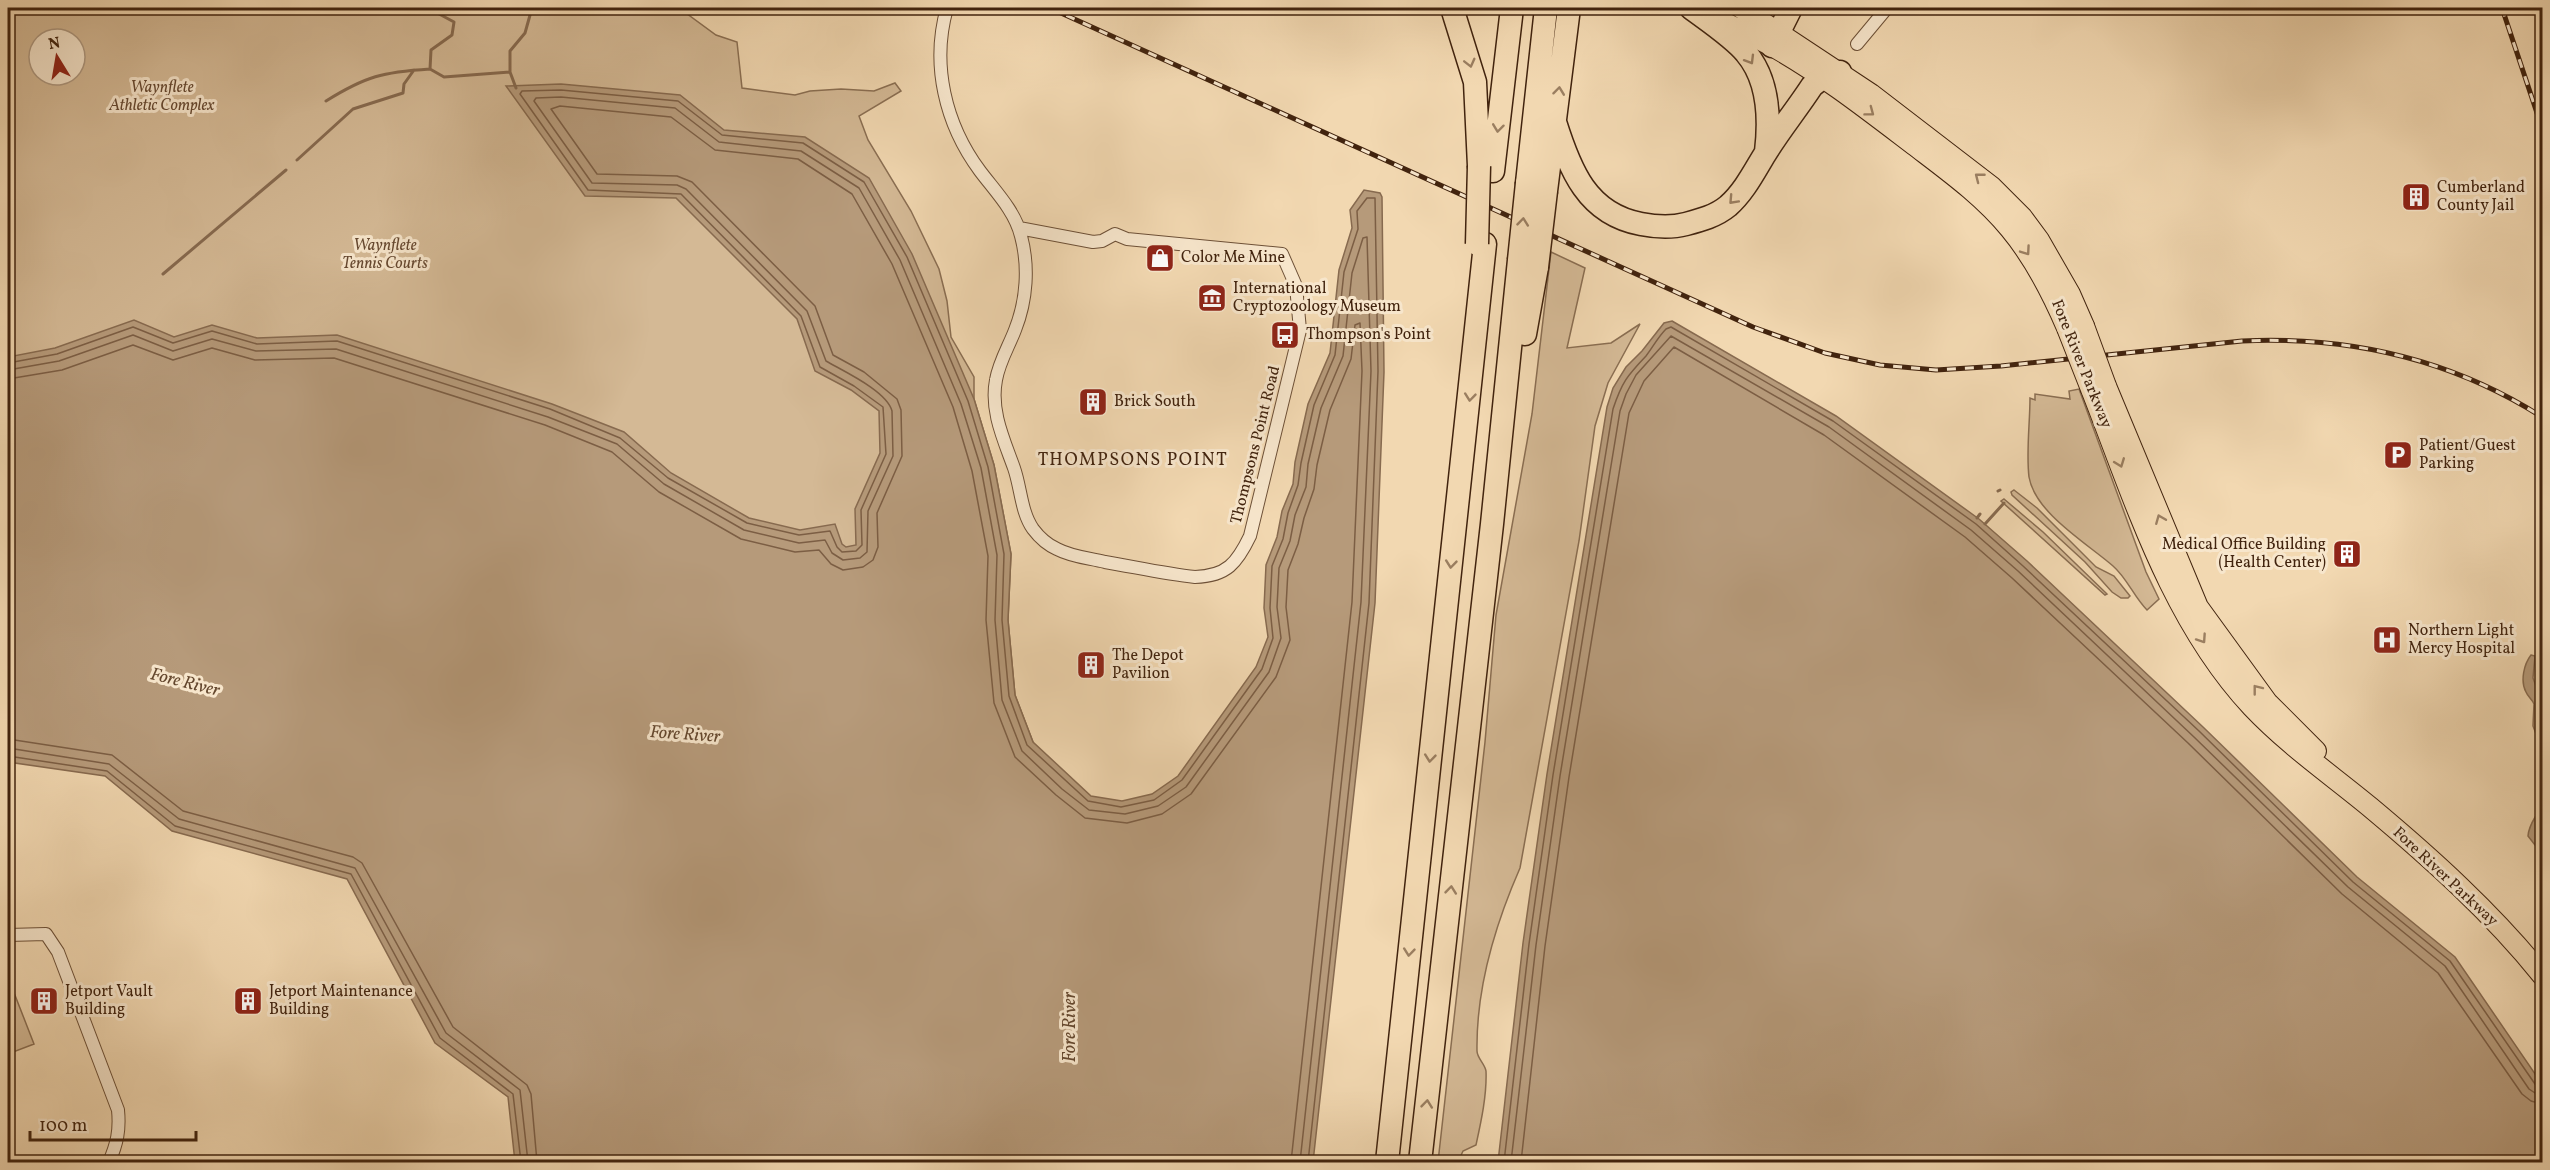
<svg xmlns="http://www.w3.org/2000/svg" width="2550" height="1170" viewBox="0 0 2550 1170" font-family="Vollkorn,serif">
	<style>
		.green { fill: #d4b995; stroke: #8a6e52; stroke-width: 1.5; fill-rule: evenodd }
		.water { fill: #b69a7a; stroke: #876a4f; stroke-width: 1.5 }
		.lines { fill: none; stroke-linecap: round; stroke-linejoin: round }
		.shore { stroke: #7c5e44; stroke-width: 1.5 }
		.stream { stroke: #876a4f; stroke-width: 3 }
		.minor-casing { stroke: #6d5037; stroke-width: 14 }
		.primary-casing { stroke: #41230e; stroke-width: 22 }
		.motorway-casing { stroke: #41230e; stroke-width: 25 }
		.minor { stroke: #f7e6cc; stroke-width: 12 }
		.primary { stroke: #f2d8b1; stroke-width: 20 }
		.motorway { stroke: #f2d8b1; stroke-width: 22 }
		.rail-casing { stroke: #41230e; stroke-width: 5 }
		.rail { stroke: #f7e6cc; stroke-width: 3; stroke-dasharray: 9; stroke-linecap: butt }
		.primary-bridge-casing { stroke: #41230e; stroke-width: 22; stroke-linecap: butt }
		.motorway-bridge-casing { stroke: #41230e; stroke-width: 25; stroke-linecap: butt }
		.primary-bridge { stroke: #f2d8b1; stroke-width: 20 }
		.motorway-bridge { stroke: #f2d8b1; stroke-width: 22 }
		.oneway { stroke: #9a7e60 }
		.labels { text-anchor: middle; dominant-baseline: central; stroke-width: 6; stroke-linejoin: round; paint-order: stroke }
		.park-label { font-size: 16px; font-style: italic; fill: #664830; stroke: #f7e6cc }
		.poi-label { font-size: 16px; fill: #41230e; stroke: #f7e6cc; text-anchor: start }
		.street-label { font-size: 16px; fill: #41230e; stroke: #f7e6cc }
		.neighbourhood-label { font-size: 18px; letter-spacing: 1.5px; fill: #41230e; stroke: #f7e6cc }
		.water-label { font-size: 18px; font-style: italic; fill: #64472e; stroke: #f7e6cc }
	</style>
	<rect width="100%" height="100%" fill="#f2d8b1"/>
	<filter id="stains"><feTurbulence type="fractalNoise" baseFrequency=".00333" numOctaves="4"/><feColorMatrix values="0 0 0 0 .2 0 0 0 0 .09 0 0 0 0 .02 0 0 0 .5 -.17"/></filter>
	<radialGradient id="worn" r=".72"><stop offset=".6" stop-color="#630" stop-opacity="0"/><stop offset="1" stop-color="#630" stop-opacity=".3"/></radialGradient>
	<!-- green -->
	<path class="green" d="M 8,8 L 679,8 L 716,35 L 737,42 L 742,88 L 795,95 L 810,91 L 841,89 L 874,91 L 895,83 L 901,91 L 859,116 L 868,140 L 911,211 L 939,269 L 947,301 L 951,337 L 974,377 L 974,399 L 994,465 L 1011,554 L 1008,620 L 1015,695 L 1033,742 L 8,515 ZM 39,39 L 75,39 L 75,75 L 39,75 Z
		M 1551,252 L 1585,268 L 1567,348 L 1611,343 L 1640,324 L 1608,383 L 1595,426 L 1579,541 L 1520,868 C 1495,925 1476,988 1477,1051 C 1477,1058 1485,1064 1486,1071 C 1487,1095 1481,1122 1476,1145 L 1463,1151 L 1458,1162 L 1438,1162 L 1485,742 L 1496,615 L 1532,414 Z
		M 2079,389 L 2146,572 L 2159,599 L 2147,610 C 2134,597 2127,578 2113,566 C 2088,544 2035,513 2029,477 C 2026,452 2030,423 2030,398 L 2035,400 L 2035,394 L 2070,399 L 2069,391 Z
		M 2014,490 L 2037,508 L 2096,567 L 2114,576 L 2130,596 L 2128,598 L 2121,598 L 2112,592 L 2085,562 L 2012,495 L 2011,492 Z
		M 2004,499 L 2043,532 L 2107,594 L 2105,595 L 2001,501 Z
		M 11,971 L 11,985 L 34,1044 L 8,1054 L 8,972 Z"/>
	<!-- water -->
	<path class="water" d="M 561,84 L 680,95 L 724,130 L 805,137 L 869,178 L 912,254 L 974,399 L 994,465 L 1011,554 L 1008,620 L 1015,695 L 1033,742 L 1091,796 L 1122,801 L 1152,794 L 1178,776 L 1256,667 L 1268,637 L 1264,608 L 1266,565 L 1277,537 L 1282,511 L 1293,484 L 1295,462 L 1308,404 L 1330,353 L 1339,270 L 1352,228 L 1350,210 L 1364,190 L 1380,193 L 1382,197 L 1384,372 L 1375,603 L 1313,1162 L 515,1162 L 508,1097 L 435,1043 L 347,879 L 172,831 L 105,776 L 8,762 L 8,357 L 55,348 L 134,320 L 174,337 L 212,325 L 257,338 L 337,335 L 552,404 L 624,432 L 671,473 L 749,518 L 800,530 L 835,524 L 842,544 L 846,547 L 856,545 L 855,509 L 880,453 L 879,411 L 851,390 L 815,371 L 797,319 L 676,198 L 585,196 L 506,86 Z
		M 1672,321 L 1836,416 L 1979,519 L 2027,561 L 2203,727 L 2357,877 L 2455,957 L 2542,1084 L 2542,1162 L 1498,1162 L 1523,943 L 1547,774 L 1607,407 L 1613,388 L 1626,367 L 1642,351 L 1664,323 Z
		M 2531,655 L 2535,656 L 2533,678 L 2542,703 L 2542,750 L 2533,726 L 2534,704 C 2532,699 2528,697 2526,692 C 2520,681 2524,664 2531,655 Z
		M 2542,803 L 2542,848 L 2538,849 L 2528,836 C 2529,822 2538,816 2542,803 Z"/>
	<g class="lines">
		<!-- shore -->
		<path class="shore" d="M 8,363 L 57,354 L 133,327 L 173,343 L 212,331 L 257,344 L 337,341 L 550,409 L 620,438 L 668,478 L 747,523 L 799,535 L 830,531 L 837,547 L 842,552 L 856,551 L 862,545 L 861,510 L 886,454 L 883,407 L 854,386 L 820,367 L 801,316 L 681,194 L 588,190 L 520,94 L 522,91 L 561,90 L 678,101 L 722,135 L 803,143 L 864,182 L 907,257 L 968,401 L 988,467 L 1004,554 L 1002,620 L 1009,696 L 1027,745 L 1088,801 L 1121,807 L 1154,800 L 1182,780 L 1262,669 L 1273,638 L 1270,608 L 1272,566 L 1283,539 L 1288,513 L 1298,485 L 1301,463 L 1314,405 L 1335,355 L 1344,272 L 1358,229 L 1357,211 L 1367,198 L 1375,198 L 1378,371 L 1369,603 L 1308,1162
			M 8,370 L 59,361 L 133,335 L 173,351 L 212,339 L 256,351 L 336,349 L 548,417 L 617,444 L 664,484 L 744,530 L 799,543 L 825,540 L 832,553 L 843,560 L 860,558 L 867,552 L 868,511 L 893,456 L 892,411 C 887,391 843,371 826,361 L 807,311 L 686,189 L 677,185 L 592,183 L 534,101 L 536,98 L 561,97 L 675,108 L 719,142 L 801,151 L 859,188 L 900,260 L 961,404 L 981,468 L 997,555 L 995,620 L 1002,700 L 1022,751 L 1062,789 L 1089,810 L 1125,814 L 1158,806 L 1186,787 L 1269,672 L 1281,638 L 1277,607 L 1279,568 L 1290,541 L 1295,515 L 1306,487 L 1308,464 L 1321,408 L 1343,356 L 1352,273 L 1363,238 L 1367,237 L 1371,371 L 1361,602 L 1300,1162
			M 8,379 L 62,370 L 133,345 L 173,360 L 212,348 L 255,360 L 334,358 L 545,425 L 612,452 L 659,492 L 741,539 L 795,552 L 819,550 L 831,564 L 843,570 L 863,567 L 873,560 L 878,547 L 877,513 L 902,456 L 901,410 L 897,399 L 864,372 L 833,355 L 815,306 L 692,182 L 677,176 L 597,174 L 551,109 L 560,106 L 671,117 L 715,150 L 798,159 L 852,194 L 892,264 L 953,407 L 972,471 L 988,556 L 986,620 L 994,703 L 1015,757 L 1056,795 L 1085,818 L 1127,823 L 1162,814 L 1191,794 L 1276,677 L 1290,640 L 1286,607 L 1288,570 L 1298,544 L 1304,518 L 1314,489 L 1317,465 L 1330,410 L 1351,359 L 1355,325 L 1360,323 L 1362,371 L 1352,602 L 1291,1162
			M 8,739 L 112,755 L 183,811 L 353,857 L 362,863 L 453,1027 L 527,1085 L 531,1094 L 537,1162
			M 8,748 L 109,764 L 179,819 L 355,868 L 446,1033 L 520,1090 L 528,1162
			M 8,756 L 107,771 L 175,826 L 351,874 L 440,1038 L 513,1094 L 521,1162
			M 1504,1162 L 1529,944 L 1553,775 L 1613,409 C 1622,382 1627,376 1646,356 C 1653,347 1658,337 1666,329 L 1671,327 L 1833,421 L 1976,524 L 2023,566 L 2199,731 L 2353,882 L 2450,961 L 2535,1084 L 2542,1087
			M 1511,1162 L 1536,945 L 1560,776 L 1620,411 L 1626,394 L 1636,375 L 1671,336 L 1829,427 L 1971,530 L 2018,571 L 2194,737 L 2348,887 L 2445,966 L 2529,1089 L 2535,1093 L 2542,1095
			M 1521,1162 L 1545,946 L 1569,777 L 1629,413 L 1644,381 L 1674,347 L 1824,435 L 1965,537 L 2012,578 L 2188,743 L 2342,894 L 2438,973 L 2522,1094 L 2531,1101 L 2542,1104"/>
		<!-- stream -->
		<path class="stream" d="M 428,8 L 454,22 L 452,35 L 431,50 L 430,69 L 444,77 L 510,72
			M 516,88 L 510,72 L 510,51 L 525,33 L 532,8
			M 326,101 C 366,76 383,72 430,69
			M 297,160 L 353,109 L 403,93 L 404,84 L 414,70
			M 163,274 L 286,170
			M 1998,491 L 2000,490
			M 1977,518 L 1980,514
			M 1985,524 L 2004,503"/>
		<!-- minor casing -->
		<g class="minor-casing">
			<path id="minor" d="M 947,8 C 931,64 945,124 980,171 C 995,191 1015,211 1021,236 C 1029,266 1027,300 1015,330 C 1009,346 999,362 996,380 C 990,411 1004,440 1014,468 C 1021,488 1021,512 1033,529 C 1039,537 1048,545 1057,549 C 1072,557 1089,558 1105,562 C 1135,567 1165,574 1195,577 C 1227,576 1237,563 1250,536 L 1300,330 L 1296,286 L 1282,254 L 1127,239 L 1115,234 L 1102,241 L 1093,242 L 1019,228
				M 1857,44 L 1887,8
				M 8,935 L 46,934 L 58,952 L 118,1110 C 120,1130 117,1144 109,1162"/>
		</g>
		<!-- primary casing -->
		<g class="primary-casing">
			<path id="primary" d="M 1741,8 L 1871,94 L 1992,187 L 2022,217 L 2039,240 L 2070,294 L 2084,326
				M 1714,17 C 1733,27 1753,36 1772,46 C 1822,74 1868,110 1914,145 C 1948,171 1983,196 2010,229 C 2035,259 2052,293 2067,328
				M 2106,386 L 2198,607 L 2267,702 L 2316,751
				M 2091,389 C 2134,498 2170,619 2252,707 C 2288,745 2330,774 2370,807 C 2431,858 2492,913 2542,975"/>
		</g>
		<!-- motorway casing -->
		<g class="motorway-casing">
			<path id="motorway" d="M 1452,8 L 1475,82 L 1479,166
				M 1691,8 C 1707,20 1734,38 1746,53 C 1769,80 1770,119 1766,152
				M 1772,46 L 1791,8
				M 1555,122 C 1570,170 1587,214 1641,224 C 1656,227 1671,228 1686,224 C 1701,220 1716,216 1728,206 C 1744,192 1754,172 1765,154 C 1779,131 1797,109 1812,86 L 1822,78 L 1840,72
				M 1493,171 L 1512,8
				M 1527,183 L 1546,8
				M 1546,191 L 1569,8
				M 1525,334 L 1537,267
				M 1387,1162 L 1485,244
				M 1420,1162 L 1492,524 L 1519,260"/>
		</g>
		<!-- minor -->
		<use href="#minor" class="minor"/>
		<!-- primary -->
		<use href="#primary" class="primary"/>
		<!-- motorway -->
		<use href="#motorway" class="motorway"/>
		<!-- rail casing -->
		<g class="rail-casing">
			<path id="rail" d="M 1050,8 L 1753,327 L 1825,353 L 1880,365 L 1936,370 L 2001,366 L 2242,341 C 2350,336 2451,359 2542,417
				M 2502,8 L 2542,128"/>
		</g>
		<!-- rail -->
		<use href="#rail" class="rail"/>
		<!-- primary-bridge casing -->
		<g class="primary-bridge-casing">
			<path id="primary-bridge" d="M 2084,326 L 2106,386
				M 2067,328 L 2091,389"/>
		</g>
		<!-- motorway-bridge casing -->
		<g class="motorway-bridge-casing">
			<path id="motorway-bridge" d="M 1477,244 L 1479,166
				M 1519,260 L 1527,183
				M 1537,267 L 1546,191"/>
		</g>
		<!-- primary-bridge -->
		<use href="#primary-bridge" class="primary-bridge"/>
		<!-- motorway-bridge -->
		<use href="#motorway-bridge" class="motorway-bridge"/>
	</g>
	<!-- one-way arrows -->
	<defs><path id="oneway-chevron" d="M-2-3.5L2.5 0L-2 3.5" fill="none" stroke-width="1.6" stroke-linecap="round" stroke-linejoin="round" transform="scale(1.5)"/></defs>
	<g class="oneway">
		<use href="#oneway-chevron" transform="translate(1750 60) rotate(59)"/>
		<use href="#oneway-chevron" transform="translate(1470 63) rotate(76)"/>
		<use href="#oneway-chevron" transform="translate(1559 91) rotate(-83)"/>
		<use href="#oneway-chevron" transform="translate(1870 112) rotate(37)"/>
		<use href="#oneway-chevron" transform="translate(1498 128) rotate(97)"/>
		<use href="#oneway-chevron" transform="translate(1979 177) rotate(-142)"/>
		<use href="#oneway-chevron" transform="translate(1733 200) rotate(133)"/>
		<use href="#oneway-chevron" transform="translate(1523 222) rotate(-84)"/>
		<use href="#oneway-chevron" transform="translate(2026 251) rotate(55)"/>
		<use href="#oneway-chevron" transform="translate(1470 397) rotate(96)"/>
		<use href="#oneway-chevron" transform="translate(2120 463) rotate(69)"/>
		<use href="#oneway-chevron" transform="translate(2160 519) rotate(-112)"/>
		<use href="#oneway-chevron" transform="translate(1451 564) rotate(96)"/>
		<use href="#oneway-chevron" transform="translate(2202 639) rotate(56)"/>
		<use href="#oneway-chevron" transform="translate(2257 689) rotate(-128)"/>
		<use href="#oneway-chevron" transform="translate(1430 758) rotate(96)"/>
		<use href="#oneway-chevron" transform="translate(1451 890) rotate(-84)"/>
		<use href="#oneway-chevron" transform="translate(1409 952) rotate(96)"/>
		<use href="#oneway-chevron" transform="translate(1427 1104) rotate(-84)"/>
	</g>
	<!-- icons -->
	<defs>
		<g id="building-square" transform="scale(1.5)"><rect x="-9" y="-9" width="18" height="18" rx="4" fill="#8f2418" stroke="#f7e6cc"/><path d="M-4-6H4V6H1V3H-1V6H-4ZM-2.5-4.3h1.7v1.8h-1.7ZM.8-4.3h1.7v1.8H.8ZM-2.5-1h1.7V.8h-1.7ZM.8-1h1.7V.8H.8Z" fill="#fff"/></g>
		<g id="shop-square" transform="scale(1.5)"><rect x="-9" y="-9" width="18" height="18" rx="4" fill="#8f2418" stroke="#f7e6cc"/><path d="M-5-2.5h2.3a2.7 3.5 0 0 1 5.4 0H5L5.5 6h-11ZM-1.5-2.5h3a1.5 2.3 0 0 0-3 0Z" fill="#fff"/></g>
		<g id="museum-square" transform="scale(1.5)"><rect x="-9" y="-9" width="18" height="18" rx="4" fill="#8f2418" stroke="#f7e6cc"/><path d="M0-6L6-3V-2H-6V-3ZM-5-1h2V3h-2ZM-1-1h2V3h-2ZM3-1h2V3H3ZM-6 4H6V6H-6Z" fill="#fff"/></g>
		<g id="bus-square" transform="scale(1.5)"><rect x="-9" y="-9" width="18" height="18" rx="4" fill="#8f2418" stroke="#f7e6cc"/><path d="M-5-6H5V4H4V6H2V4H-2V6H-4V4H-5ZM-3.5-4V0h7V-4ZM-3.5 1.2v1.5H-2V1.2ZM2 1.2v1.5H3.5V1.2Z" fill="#fff"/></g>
		<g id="parking-square" transform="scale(1.5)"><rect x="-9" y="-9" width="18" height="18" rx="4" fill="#8f2418" stroke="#f7e6cc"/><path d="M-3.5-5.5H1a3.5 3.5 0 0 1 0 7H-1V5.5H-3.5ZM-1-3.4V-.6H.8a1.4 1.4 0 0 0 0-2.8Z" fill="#fff"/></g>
		<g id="hospital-square" transform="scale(1.5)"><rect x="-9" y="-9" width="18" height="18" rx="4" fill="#8f2418" stroke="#f7e6cc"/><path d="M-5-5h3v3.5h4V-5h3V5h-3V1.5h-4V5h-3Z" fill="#fff"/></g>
	</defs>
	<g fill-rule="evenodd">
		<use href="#building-square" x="2416" y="197"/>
		<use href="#shop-square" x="1160" y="258"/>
		<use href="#museum-square" x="1212" y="298"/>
		<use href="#bus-square" x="1285" y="335"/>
		<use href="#building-square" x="1093" y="402"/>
		<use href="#parking-square" x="2398" y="455"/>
		<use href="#building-square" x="2347" y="554"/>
		<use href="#hospital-square" x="2387" y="640"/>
		<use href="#building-square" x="1091" y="665"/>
		<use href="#building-square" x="44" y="1001"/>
		<use href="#building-square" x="248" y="1001"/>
	</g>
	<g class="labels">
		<!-- park labels -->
		<g class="park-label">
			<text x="162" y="88">Waynflete<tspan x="162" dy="18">Athletic Complex</tspan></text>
			<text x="385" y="246">Waynflete<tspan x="385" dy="18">Tennis Courts</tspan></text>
		</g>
		<!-- poi labels -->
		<g class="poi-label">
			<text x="2437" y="188">Cumberland<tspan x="2437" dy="18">County Jail</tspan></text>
			<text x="1181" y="258">Color Me Mine</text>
			<text x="1233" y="289">International<tspan x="1233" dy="18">Cryptozoology Museum</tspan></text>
			<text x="1306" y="335">Thompson's Point</text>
			<text x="1114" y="402">Brick South</text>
			<text x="2419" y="446">Patient/Guest<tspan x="2419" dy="18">Parking</tspan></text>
			<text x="2326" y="545" text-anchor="end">Medical Office Building<tspan x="2326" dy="18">(Health Center)</tspan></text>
			<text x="2408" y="631">Northern Light<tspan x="2408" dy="18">Mercy Hospital</tspan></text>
			<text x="1112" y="656">The Depot<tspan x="1112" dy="18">Pavilion</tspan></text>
			<text x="65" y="992">Jetport Vault<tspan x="65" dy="18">Building</tspan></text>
			<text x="269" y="992">Jetport Maintenance<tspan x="269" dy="18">Building</tspan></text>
		</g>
		<!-- street labels -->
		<g class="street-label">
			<text transform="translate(2081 364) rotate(68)">Fore River Parkway</text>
			<text transform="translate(1256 445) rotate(-76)">Thompsons Point Road</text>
			<text transform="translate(2445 877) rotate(43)">Fore River Parkway</text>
		</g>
		<!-- neighbourhood labels -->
		<g class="neighbourhood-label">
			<text x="1133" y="460">THOMPSONS POINT</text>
		</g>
		<!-- water labels -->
		<g class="water-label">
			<text transform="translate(185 683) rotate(14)">Fore River</text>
			<text transform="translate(685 735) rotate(4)">Fore River</text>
			<text transform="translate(1070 1027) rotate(-90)">Fore River</text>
		</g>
	</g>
	<!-- margin -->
	<rect width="2550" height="1170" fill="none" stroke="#f2d8b1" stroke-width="30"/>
	<rect x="9" y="9" width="2532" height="1152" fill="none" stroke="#41230e" stroke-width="3"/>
	<rect x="15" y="15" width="2520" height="1140" fill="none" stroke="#41230e" stroke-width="1.5"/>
	<!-- north arrow -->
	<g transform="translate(57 57) rotate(349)"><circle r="28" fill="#f7e6cc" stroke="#ae9880" stroke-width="1.5"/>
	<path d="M0-4.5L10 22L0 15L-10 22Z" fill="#8f2418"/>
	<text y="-9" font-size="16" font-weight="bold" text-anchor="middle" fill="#41230e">N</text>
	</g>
	<!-- scale -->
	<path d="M30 1131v9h166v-9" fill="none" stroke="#41230e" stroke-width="3"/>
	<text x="39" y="1131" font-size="18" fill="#41230e" stroke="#f7e6cc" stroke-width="4.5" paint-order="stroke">100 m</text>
	<rect width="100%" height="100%" filter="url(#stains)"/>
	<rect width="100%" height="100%" fill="url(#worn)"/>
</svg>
